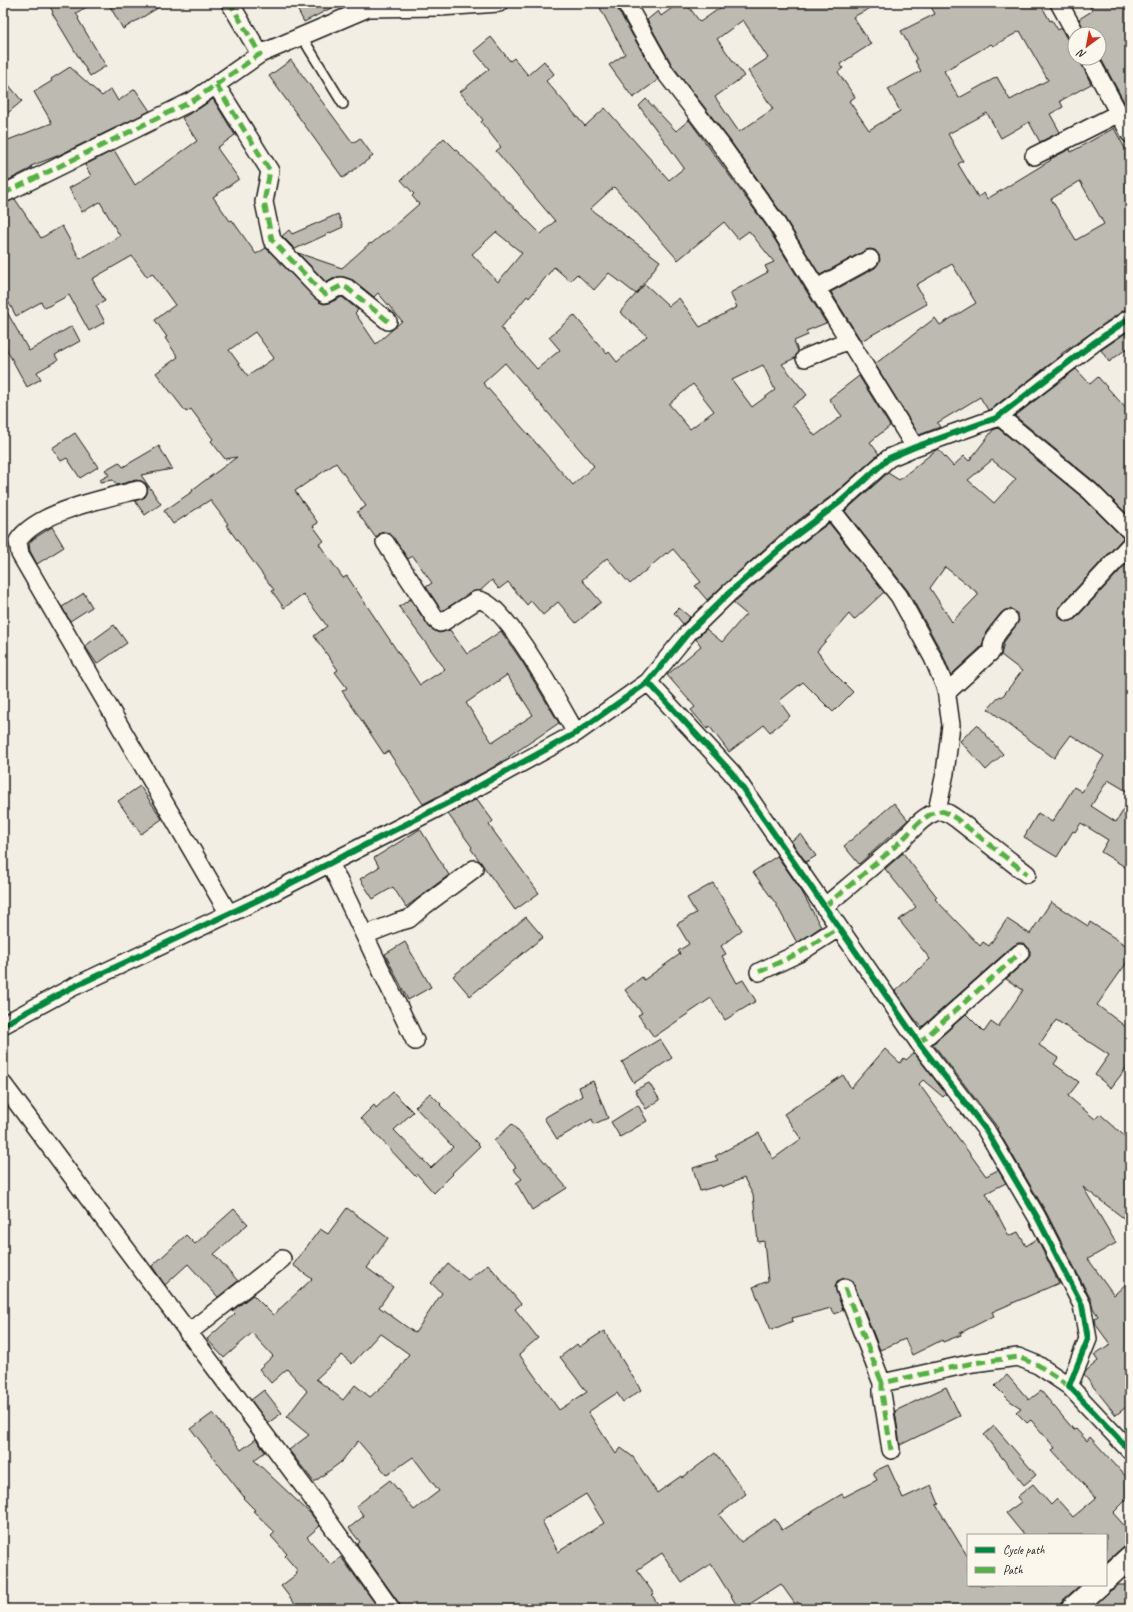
<svg xmlns="http://www.w3.org/2000/svg" width="1133" height="1612" viewBox="0 0 1133 1612" font-family="Caveat,sans-serif">
	<style>
		.building { fill: #bdbab1; stroke: #1c1c1c; fill-rule: evenodd }
		.lines { fill: none; stroke-linecap: round; stroke-linejoin: round }
		.lane-casing { stroke: #1c1c1c; stroke-width: 12 }
		.street-casing { stroke: #1c1c1c; stroke-width: 20 }
		.secondary-casing { stroke: #1c1c1c; stroke-width: 25 }
		.lane { stroke: #fbf7ec; stroke-width: 9 }
		.street { stroke: #fbf7ec; stroke-width: 17 }
		.secondary { stroke: #fbf7ec; stroke-width: 22 }
		.quiet { stroke: #55b145; stroke-width: 5; stroke-dasharray: 10 5; stroke-linecap: butt }
		.cycleway-casing { stroke: #fbf7ec; stroke-width: 8 }
		.cycleway { stroke: #00873e; stroke-width: 6 }
	</style>
	<rect width="100%" height="100%" fill="#f2eee4"/>
	<filter id="ink" filterUnits="userSpaceOnUse"><feTurbulence type="fractalNoise" baseFrequency=".025" numOctaves="2"/><feDisplacementMap in="SourceGraphic" scale="8" xChannelSelector="R" yChannelSelector="G"/><feConvolveMatrix kernelMatrix="1 2 1 2 8 2 1 2 1" color-interpolation-filters="sRGB"/></filter>
	<g filter="url(#ink)">
		<!-- building -->
		<path class="building" d="M 48,3 L 94,3 L 76,13 L 79,18 L 78,19 L 106,66 L 90,76 L 52,13 L 53,12 Z
			M 108,3 L 166,3 L 123,29 Z
			M 294,3 L 341,3 L 304,22 Z
			M 610,3 L 616,3 L 617,8 L 658,80 L 633,98 L 609,65 L 625,54 L 600,8 Z
			M 679,3 L 686,3 L 700,22 L 727,3 L 880,3 L 853,17 L 871,44 L 840,64 L 843,68 L 838,72 L 855,97 L 849,101 L 869,130 L 900,111 L 888,89 L 921,71 L 915,61 L 917,60 L 901,31 L 935,14 L 929,3 L 1040,3 L 1050,21 L 1052,20 L 1058,30 L 1061,28 L 1067,39 L 1075,44 L 1075,58 L 1079,58 L 1091,84 L 1060,101 L 1063,107 L 1050,114 L 1060,132 L 1040,142 L 1029,122 L 1001,138 L 987,113 L 948,134 L 963,161 L 958,164 L 978,197 L 984,193 L 987,199 L 1051,160 L 1050,159 L 1070,149 L 1071,152 L 1114,128 L 1128,154 L 1125,155 L 1130,165 L 1130,308 L 1124,310 L 1061,354 L 1062,355 L 991,409 L 988,410 L 980,397 L 937,423 L 940,427 L 919,435 L 875,364 L 935,318 L 940,325 L 976,303 L 952,264 L 916,285 L 927,304 L 861,341 L 831,292 L 875,268 L 878,264 L 880,260 L 879,255 L 875,250 L 870,249 L 866,250 L 820,275 L 783,215 L 729,139 L 672,65 L 647,20 L 658,11 L 661,16 ZM 743,20 L 768,58 L 748,71 L 773,109 L 739,132 L 715,97 L 744,76 L 717,39 ZM 1020,31 L 1048,80 L 1010,100 L 997,77 L 959,98 L 944,71 L 991,44 L 993,46 ZM 1080,181 L 1104,224 L 1076,240 L 1051,199 Z
			M 1088,3 L 1130,3 L 1130,113 L 1099,55 L 1099,34 L 1086,34 L 1079,19 L 1092,11 Z
			M 491,37 L 510,61 L 514,58 L 528,75 L 544,61 L 554,74 L 546,81 L 585,126 L 605,108 L 669,180 L 684,168 L 639,106 L 646,99 L 676,131 L 689,120 L 767,227 L 826,323 L 806,331 L 808,335 L 794,341 L 798,351 L 795,358 L 782,364 L 807,395 L 792,406 L 815,436 L 842,416 L 829,399 L 859,376 L 890,426 L 870,442 L 879,454 L 834,494 L 788,528 L 707,600 L 695,586 L 701,582 L 673,549 L 667,554 L 666,553 L 630,584 L 607,558 L 582,580 L 601,602 L 576,623 L 558,602 L 543,615 L 531,601 L 527,605 L 508,582 L 499,589 L 492,580 L 480,591 L 472,592 L 442,611 L 426,587 L 432,583 L 413,556 L 408,559 L 393,537 L 389,533 L 385,532 L 380,533 L 376,538 L 357,512 L 366,506 L 336,463 L 295,491 L 318,523 L 313,526 L 324,541 L 319,544 L 343,578 L 347,576 L 420,685 L 445,669 L 399,607 L 410,599 L 430,628 L 439,633 L 450,630 L 467,654 L 501,631 L 523,663 L 559,723 L 492,768 L 423,804 L 388,751 L 384,754 L 342,691 L 347,688 L 335,672 L 338,670 L 314,636 L 327,626 L 303,594 L 284,608 L 272,591 L 274,590 L 226,525 L 228,524 L 210,500 L 173,524 L 164,511 L 193,491 L 192,490 L 237,457 L 225,459 L 211,441 L 213,439 L 191,409 L 186,412 L 156,373 L 178,357 L 165,338 L 167,337 L 155,320 L 175,305 L 152,273 L 147,277 L 132,256 L 92,279 L 105,301 L 96,306 L 105,322 L 89,331 L 69,295 L 45,308 L 41,302 L 16,316 L 3,292 L 3,204 L 15,199 L 41,238 L 62,226 L 80,259 L 120,236 L 100,202 L 82,212 L 69,188 L 91,176 L 85,165 L 114,150 L 135,185 L 197,141 L 182,118 L 200,108 L 213,99 L 235,135 L 217,148 L 239,179 L 213,197 L 230,221 L 232,220 L 256,254 L 266,248 L 319,302 L 324,304 L 329,303 L 342,297 L 358,310 L 355,313 L 376,344 L 402,321 L 378,293 L 374,297 L 353,280 L 344,277 L 337,277 L 326,282 L 298,253 L 342,268 L 370,243 L 371,244 L 386,232 L 387,232 L 419,204 L 412,196 L 414,194 L 401,180 L 444,138 L 541,234 L 555,221 L 496,151 L 501,147 L 481,122 L 483,120 L 460,92 L 489,69 L 474,51 ZM 614,187 L 678,260 L 724,222 L 738,239 L 749,231 L 774,262 L 765,266 L 768,272 L 730,293 L 737,307 L 700,327 L 679,298 L 669,306 L 645,284 L 620,312 L 647,336 L 617,362 L 609,352 L 607,354 L 574,315 L 549,337 L 560,350 L 537,369 L 501,328 L 527,296 L 529,298 L 554,267 L 570,281 L 577,274 L 594,290 L 609,273 L 636,294 L 660,261 L 590,209 ZM 496,232 L 522,253 L 498,282 L 472,254 ZM 255,332 L 274,358 L 248,376 L 229,350 ZM 505,363 L 594,466 L 573,485 L 483,383 ZM 763,365 L 775,390 L 752,407 L 732,380 ZM 693,384 L 714,411 L 690,429 L 669,404 ZM 507,675 L 533,715 L 492,742 L 466,703 Z
			M 291,60 L 353,143 L 360,138 L 373,156 L 343,178 L 269,76 Z
			M 70,67 L 102,96 L 111,89 L 118,101 L 135,89 L 150,111 L 57,156 L 31,166 L 32,168 L 3,183 L 3,142 L 52,123 L 34,92 L 52,81 L 51,79 Z
			M 3,78 L 22,101 L 3,117 Z
			M 338,214 L 343,227 L 295,249 L 282,236 L 289,230 L 292,234 Z
			M 3,305 L 29,351 L 72,326 L 80,341 L 55,355 L 58,360 L 37,372 L 41,379 L 27,387 L 3,343 Z
			M 1130,330 L 1130,346 L 1109,362 L 1101,350 Z
			M 1076,369 L 1090,384 L 1098,377 L 1130,413 L 1130,517 L 1096,483 L 1015,416 Z
			M 998,428 L 1083,498 L 1123,538 L 1061,605 L 1058,610 L 1059,615 L 1061,619 L 1066,622 L 1071,621 L 1075,619 L 1130,560 L 1130,793 L 1108,780 L 1091,806 L 1116,822 L 1130,800 L 1130,870 L 1101,852 L 1108,840 L 1081,823 L 1075,832 L 1073,831 L 1057,857 L 1024,837 L 1038,813 L 1052,822 L 1074,787 L 1082,792 L 1104,756 L 1071,735 L 1054,758 L 988,709 L 1000,696 L 1002,697 L 1022,671 L 1001,655 L 1004,642 L 1019,621 L 1018,616 L 1016,612 L 1010,609 L 1005,610 L 1001,613 L 986,632 L 982,646 L 951,675 L 942,653 L 908,591 L 845,511 L 888,473 L 899,480 L 936,450 L 938,449 L 953,466 L 964,456 L 969,461 L 993,430 ZM 992,460 L 1016,479 L 994,503 L 968,480 ZM 945,567 L 979,594 L 952,622 L 930,588 Z
			M 75,433 L 98,467 L 80,478 L 67,458 L 61,461 L 52,448 Z
			M 159,446 L 172,469 L 141,475 L 161,504 L 145,515 L 135,501 L 145,497 L 147,493 L 148,487 L 145,483 L 141,481 L 136,480 L 117,485 L 113,480 L 100,482 L 100,480 L 109,475 L 105,470 L 119,462 L 123,467 Z
			M 829,523 L 884,592 L 854,620 L 849,614 L 817,651 L 832,671 L 853,692 L 833,712 L 803,682 L 779,701 L 790,716 L 770,732 L 764,725 L 729,752 L 710,727 L 707,729 L 691,710 L 695,707 L 667,675 L 701,646 L 696,639 L 706,629 L 722,642 L 746,614 L 733,603 L 801,544 Z
			M 52,527 L 64,547 L 37,564 L 30,551 L 29,544 L 33,539 Z
			M 84,593 L 92,607 L 70,621 L 62,607 Z
			M 679,608 L 690,617 L 683,624 L 674,613 Z
			M 114,625 L 127,643 L 97,664 L 85,646 Z
			M 977,725 L 1003,754 L 986,770 L 960,741 Z
			M 140,786 L 162,819 L 141,834 L 118,801 Z
			M 477,799 L 493,821 L 489,825 L 539,893 L 515,910 L 471,849 L 472,847 L 448,814 Z
			M 894,803 L 908,820 L 859,864 L 844,846 Z
			M 420,829 L 449,875 L 406,907 L 393,887 L 373,899 L 360,879 L 379,867 L 374,858 Z
			M 801,834 L 816,856 L 806,862 L 791,841 Z
			M 903,853 L 937,897 L 935,899 L 980,946 L 983,942 L 989,946 L 1007,919 L 1030,934 L 1051,902 L 1088,926 L 1090,922 L 1130,948 L 1130,958 L 1097,1005 L 1130,1030 L 1130,1063 L 1111,1088 L 1095,1075 L 1109,1055 L 1056,1020 L 1039,1045 L 1058,1058 L 1054,1064 L 1079,1082 L 1068,1096 L 1095,1119 L 1100,1114 L 1130,1141 L 1130,1223 L 1083,1187 L 1116,1243 L 1088,1259 L 1114,1295 L 1130,1280 L 1130,1404 L 1116,1415 L 1084,1375 L 1086,1371 L 1098,1361 L 1094,1355 L 1110,1344 L 1096,1325 L 1095,1318 L 1098,1316 L 1093,1308 L 1091,1300 L 1046,1212 L 997,1129 L 998,1128 L 933,1044 L 966,1014 L 984,1032 L 991,1022 L 998,1027 L 1023,990 L 1006,979 L 1027,960 L 1030,956 L 1030,951 L 1027,946 L 1023,943 L 1018,943 L 1013,946 L 922,1027 L 913,1017 L 895,991 L 930,959 L 899,920 L 916,907 L 885,869 Z
			M 777,856 L 801,890 L 821,927 L 797,943 L 776,904 L 753,872 Z
			M 713,883 L 742,930 L 721,946 L 726,954 L 722,956 L 737,983 L 743,980 L 756,1001 L 725,1020 L 711,998 L 654,1037 L 638,1015 L 642,1013 L 625,990 L 642,977 L 644,980 L 680,954 L 678,951 L 689,944 L 677,924 L 696,913 L 687,898 Z
			M 526,917 L 543,937 L 470,996 L 453,976 Z
			M 405,942 L 431,987 L 408,1000 L 385,954 Z
			M 660,1039 L 672,1058 L 634,1083 L 622,1062 Z
			M 885,1049 L 900,1063 L 904,1058 L 906,1060 L 914,1053 L 946,1094 L 943,1097 L 923,1080 L 919,1084 L 986,1176 L 998,1170 L 1006,1183 L 986,1193 L 1009,1236 L 1018,1232 L 1026,1246 L 1037,1239 L 1059,1283 L 992,1312 L 994,1316 L 960,1333 L 961,1335 L 943,1342 L 942,1340 L 912,1355 L 905,1339 L 880,1350 L 854,1284 L 852,1280 L 847,1278 L 842,1279 L 837,1281 L 835,1287 L 843,1310 L 835,1314 L 831,1308 L 792,1318 L 793,1321 L 771,1330 L 753,1287 L 768,1281 L 764,1241 L 758,1242 L 753,1195 L 744,1178 L 722,1187 L 721,1185 L 700,1191 L 693,1168 L 718,1160 L 715,1156 L 759,1133 L 773,1159 L 801,1139 L 784,1114 L 843,1075 L 851,1088 Z
			M 593,1081 L 608,1118 L 594,1124 L 592,1119 L 557,1139 L 544,1118 L 582,1096 L 579,1087 Z
			M 649,1083 L 660,1100 L 646,1109 L 635,1090 Z
			M 393,1092 L 413,1112 L 394,1130 L 431,1168 L 453,1147 L 415,1107 L 430,1093 L 441,1104 L 440,1105 L 480,1146 L 452,1173 L 453,1174 L 434,1193 L 417,1174 L 415,1176 L 361,1118 L 374,1105 L 376,1108 Z
			M 638,1105 L 647,1121 L 620,1137 L 611,1122 Z
			M 512,1124 L 567,1188 L 532,1210 L 516,1183 L 522,1179 L 513,1169 L 516,1167 L 494,1141 Z
			M 347,1208 L 388,1238 L 367,1268 L 393,1287 L 379,1307 L 415,1333 L 442,1293 L 431,1283 L 448,1264 L 468,1280 L 488,1264 L 521,1304 L 515,1309 L 538,1338 L 519,1354 L 559,1410 L 587,1392 L 560,1357 L 577,1344 L 579,1347 L 604,1331 L 641,1390 L 623,1402 L 617,1393 L 588,1412 L 616,1454 L 621,1448 L 633,1457 L 657,1493 L 681,1476 L 682,1478 L 715,1453 L 746,1494 L 719,1515 L 741,1542 L 775,1519 L 782,1530 L 842,1494 L 844,1497 L 877,1480 L 873,1472 L 888,1465 L 903,1498 L 931,1485 L 939,1504 L 936,1505 L 968,1557 L 968,1585 L 1080,1585 L 1063,1600 L 1060,1605 L 1060,1609 L 803,1609 L 798,1602 L 795,1604 L 781,1584 L 742,1609 L 739,1609 L 711,1564 L 682,1583 L 662,1553 L 637,1570 L 654,1594 L 652,1595 L 661,1609 L 401,1609 L 399,1603 L 357,1544 L 360,1542 L 349,1528 L 364,1516 L 356,1506 L 390,1480 L 414,1510 L 439,1491 L 413,1457 L 387,1475 L 358,1441 L 341,1462 L 314,1482 L 289,1450 L 309,1435 L 287,1417 L 307,1391 L 287,1369 L 271,1383 L 259,1369 L 273,1356 L 252,1333 L 224,1358 L 207,1339 L 235,1314 L 232,1311 L 253,1295 L 273,1315 L 312,1279 L 293,1265 L 320,1229 L 328,1234 ZM 380,1333 L 409,1354 L 394,1376 L 370,1397 L 355,1385 L 343,1400 L 316,1379 L 342,1355 L 352,1364 ZM 586,1494 L 604,1523 L 558,1552 L 542,1521 Z
			M 234,1209 L 248,1224 L 214,1254 L 238,1281 L 218,1297 L 188,1264 L 165,1285 L 152,1266 L 186,1235 L 195,1244 Z
			M 1007,1375 L 1029,1400 L 1041,1391 L 1074,1430 L 1076,1429 L 1087,1441 L 1090,1437 L 1130,1481 L 1130,1496 L 1113,1513 L 1130,1532 L 1130,1542 L 1122,1548 L 1106,1562 L 1106,1535 L 1024,1535 L 1006,1513 L 1021,1502 L 1017,1497 L 1033,1484 L 1051,1505 L 1057,1499 L 1073,1517 L 1096,1498 L 1052,1450 L 1055,1448 L 1031,1420 L 1027,1423 L 1016,1412 L 1021,1408 L 1010,1401 L 995,1386 Z
			M 946,1387 L 960,1416 L 900,1445 L 895,1411 Z
			M 264,1390 L 282,1413 L 268,1423 L 251,1400 Z
			M 213,1413 L 241,1450 L 256,1439 L 265,1452 L 254,1460 L 311,1514 L 320,1526 L 307,1537 L 331,1565 L 341,1557 L 379,1609 L 299,1609 L 281,1586 L 297,1574 L 296,1572 L 298,1571 L 285,1556 L 287,1554 L 271,1536 L 275,1532 L 253,1511 L 255,1510 L 243,1498 L 244,1497 L 191,1429 Z
			M 994,1426 L 1036,1475 L 1024,1485 L 984,1435 Z
			M 1118,1585 L 1130,1585 L 1130,1609 L 1091,1609 L 1110,1591 Z"/>
		<g class="lines">
			<!-- lane casing -->
			<g class="lane-casing">
				<path id="lane" d="M 302,37 L 343,104"/>
			</g>
			<!-- street casing -->
			<g class="street-casing">
				<path id="street" d="M 230,3 L 260,54
					M 626,3 L 664,71 L 721,145 L 775,221 L 915,447
					M 1059,3 L 1076,34
					M 1089,58 L 1130,134
					M 216,85 L 270,171 L 264,202 L 272,240 L 321,291 L 325,294 L 341,286 L 347,288 L 388,321
					M 1034,156 L 1119,113
					M 3,194 L 194,100 L 260,54 L 368,8 L 440,7 L 499,3
					M 817,288 L 870,259
					M 805,358 L 849,340
					M 999,416 L 1090,491 L 1130,531
					M 138,490 C 106,498 36,512 18,541 L 20,554 L 229,914
					M 831,509 L 899,596 L 933,658 L 946,689 L 951,725 L 945,773 L 937,811
					M 385,542 L 436,620 L 440,623 L 443,622 L 477,600 C 504,599 562,709 576,733
					M 1068,612 L 1130,545
					M 648,682 L 732,773 L 919,1043 L 986,1130 L 1037,1217 L 1082,1305 L 1088,1339 L 1069,1386 L 1130,1451
					M 947,692 L 992,651 C 991,637 1001,629 1009,619
					M 330,863 L 415,1041
					M 824,907 C 850,885 876,864 901,841 C 912,831 921,817 936,812 C 944,809 951,815 958,820 L 1027,874
					M 365,935 L 398,922 L 409,919 L 424,906 L 474,869
					M 759,972 L 799,953 L 838,928
					M 3,1025 L 71,988 L 258,900 L 330,863 L 463,795 L 576,733 L 648,682 L 688,633 L 730,592 L 795,536 L 840,502 L 889,458 L 915,447 L 996,418 L 1095,342 L 1130,318
					M 919,1043 L 1020,953
					M 3,1084 L 307,1491 L 391,1609
					M 845,1288 L 882,1383
					M 188,1333 L 282,1259
					M 891,1450 L 882,1393 L 882,1383 L 973,1363 L 1018,1357 L 1038,1365 L 1069,1386"/>
			</g>
			<!-- secondary casing -->
			<g class="secondary-casing">
				<path id="secondary" d="M 1106,1579 L 1130,1557
					M 1072,1609 L 1099,1585"/>
			</g>
			<!-- lane -->
			<use href="#lane" class="lane"/>
			<!-- street -->
			<use href="#street" class="street"/>
			<!-- secondary -->
			<use href="#secondary" class="secondary"/>
			<!-- quiet -->
			<path class="quiet" d="M 216,85 L 270,171 L 264,202 L 272,240 L 321,291 L 325,294 L 341,286 L 347,288 L 388,321
				M 3,194 L 194,100 L 260,54 L 230,3
				M 824,907 C 850,885 876,864 901,841 C 912,831 921,817 936,812 C 944,809 951,815 958,820 L 1027,874
				M 759,972 L 799,953 L 838,928
				M 919,1043 L 1020,953
				M 845,1288 L 882,1383
				M 891,1450 L 882,1393 L 882,1383 L 973,1363 L 1018,1357 L 1038,1365 L 1069,1386"/>
			<!-- cycleway casing -->
			<g class="cycleway-casing">
				<path id="cycleway" d="M 648,682 L 732,773 L 919,1043 L 986,1130 L 1037,1217 L 1082,1305 L 1088,1339 L 1069,1386 L 1130,1451
					M 3,1025 L 71,988 L 258,900 L 330,863 L 463,795 L 576,733 L 648,682 L 688,633 L 730,592 L 795,536 L 840,502 L 889,458 L 915,447 L 996,418 L 1095,342 L 1130,318"/>
			</g>
			<!-- cycleway -->
			<use href="#cycleway" class="cycleway"/>
		</g>
	</g>
	<!-- margin -->
	<rect width="1133" height="1612" fill="none" stroke="#fbf7ec" stroke-width="16"/>
	<rect x="8" y="8" width="1117" height="1596" fill="none" stroke="#1c1c1c" stroke-width="1.5" filter="url(#ink)"/>
	<!-- legend -->
	<rect x="967" y="1534" width="140" height="52" fill="#fbf7ec" stroke="#a29f99"/>
	<rect x="975" y="1547" width="20" height="6" fill="#00873e" stroke="#a29f99"/>
	<text x="1003" y="1554" font-size="12" fill="#1c1c1c">Cycle path</text>
	<rect x="975" y="1567" width="20" height="6" fill="#55b145" stroke="#a29f99"/>
	<text x="1003" y="1574" font-size="12" fill="#1c1c1c">Path</text>
	<!-- north arrow -->
	<g transform="translate(1087 46) rotate(212)"><circle r="19" fill="#fbf7ec" stroke="#a29f99"/>
	<path d="M0-3L7 15L0 10L-7 15Z" fill="#c8321e"/>
	<text y="-6" font-size="11" font-weight="bold" text-anchor="middle" fill="#1c1c1c">N</text>
	</g>
</svg>
